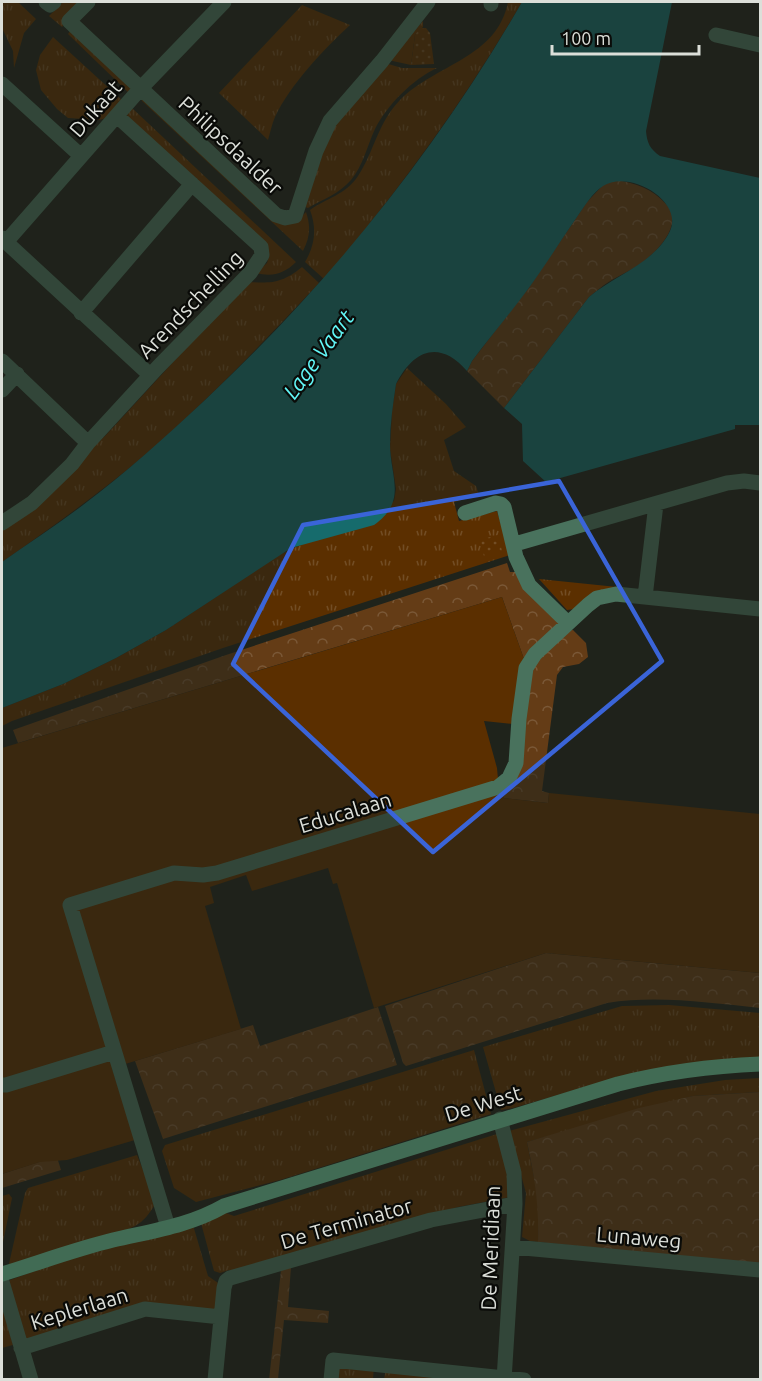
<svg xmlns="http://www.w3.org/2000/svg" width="762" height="1381" viewBox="0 0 762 1381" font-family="Ubuntu,sans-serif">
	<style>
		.grass { fill: url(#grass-tufts) }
		.forest { fill: url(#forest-crowns) }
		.park { fill: url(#park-dots) }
		.garden { fill: #5b2f00 }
		.water { fill: #166b6c }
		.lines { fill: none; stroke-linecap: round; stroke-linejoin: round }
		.minor { stroke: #49725d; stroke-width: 15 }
		.major { stroke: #6ac499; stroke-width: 15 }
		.marked { fill: none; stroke: #3a64d8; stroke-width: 4.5; stroke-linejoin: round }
		.labels { text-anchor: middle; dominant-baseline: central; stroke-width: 4.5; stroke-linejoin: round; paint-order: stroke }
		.street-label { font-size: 21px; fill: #dcdfd9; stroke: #0a0b08 }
		.water-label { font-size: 22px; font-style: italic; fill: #62f7f7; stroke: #0a0b08 }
	</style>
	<defs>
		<pattern id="grass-tufts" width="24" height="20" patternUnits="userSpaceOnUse" patternTransform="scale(1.5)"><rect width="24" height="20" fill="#5b2f00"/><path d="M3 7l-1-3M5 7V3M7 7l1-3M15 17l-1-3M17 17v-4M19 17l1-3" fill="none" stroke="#724d25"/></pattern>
		<pattern id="forest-crowns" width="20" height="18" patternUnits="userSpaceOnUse" patternTransform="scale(1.5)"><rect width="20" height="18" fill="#643c16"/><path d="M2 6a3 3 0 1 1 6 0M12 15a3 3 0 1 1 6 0" fill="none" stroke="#7a5837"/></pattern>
		<pattern id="park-dots" width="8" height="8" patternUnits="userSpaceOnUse" patternTransform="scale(1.5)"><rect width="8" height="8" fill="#5b2f00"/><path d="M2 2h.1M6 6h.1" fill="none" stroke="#724d25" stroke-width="1.8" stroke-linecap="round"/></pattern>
	</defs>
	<rect width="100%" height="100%" fill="#1f231b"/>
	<!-- grass -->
	<path class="grass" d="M 2,2 L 18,2 L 36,19 L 24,33 L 14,68 L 13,51 L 2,28 Z
		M 63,2 L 86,2 L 62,27 L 49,16 Z
		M 508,2 L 522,2 C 465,100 398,192 324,279 L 305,262 C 315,245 317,229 310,210 C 327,198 345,195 358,176 C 375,150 377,124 400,100 C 436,64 497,58 508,2 Z
		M 302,5 L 350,25 C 324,49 290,85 275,117 C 272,124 270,133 268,140 L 219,93 Z
		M 423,21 L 423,27 L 415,35 L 411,65 L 388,60 Z
		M 72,28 L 135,87 L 131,95 L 68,34 Z
		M 53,37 L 123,101 L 107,118 L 99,120 L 68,118 L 57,109 L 41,90 L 36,70 L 40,55 Z
		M 385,63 L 402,68 L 437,68 C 413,79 387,105 375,129 C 367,146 363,166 351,180 C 339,194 323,199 308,208 L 303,206 L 333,124 Z
		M 141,97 L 274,216 L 298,220 L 306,212 C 311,227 310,237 303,251 L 142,101 Z
		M 132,108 L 296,262 C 284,274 272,277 256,273 L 267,263 L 269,256 L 128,118 L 127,115 Z
		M 302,267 L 319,283 C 262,344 204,404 140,459 C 96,496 49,529 2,562 L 2,524 L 25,509 L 106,435 L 247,282 C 272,283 281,284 302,267 Z
		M 407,368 L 446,404 L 466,427 L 444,440 L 454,471 L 476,486 L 479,495 L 454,502 L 459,521 L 497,511 L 510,555 L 223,648 L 12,721 L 2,726 L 2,708 L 63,684 L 116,658 L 166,630 L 281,554 L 394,501 L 396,489 L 390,449 L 392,411 L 396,384 Z
		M 539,579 L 617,587 L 574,609 L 567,610 Z
		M 669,1005 L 760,1013 L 760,1059 L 589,1086 L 513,1108 L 501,1110 L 483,1047 L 622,1006 Z
		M 474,1050 L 491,1114 L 280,1180 L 196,1202 L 174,1188 L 162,1151 L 165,1145 Z
		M 760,1078 L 760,1092 L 693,1096 L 527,1142 L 539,1202 L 538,1242 L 530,1241 L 522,1237 L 526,1193 L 509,1131 L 656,1091 L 725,1080 Z
		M 497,1134 L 507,1166 L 510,1197 L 458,1207 L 231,1273 L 229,1270 L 220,1273 L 214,1271 L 201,1223 L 226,1213 L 234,1216 Z
		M 137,1155 L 150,1187 L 154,1206 C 149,1214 144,1221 135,1226 C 98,1244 48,1255 8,1268 L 25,1193 L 28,1188 Z
		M 9,1194 L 12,1198 L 2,1247 L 2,1196 Z
		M 193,1225 L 208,1276 L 221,1285 L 217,1312 L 143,1305 L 24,1341 L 7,1285 L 10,1280 L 59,1262 Z
		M 2,1302 L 13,1345 L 2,1348 Z
		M 338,1362 L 374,1366 L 373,1379 L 336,1380 Z
		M 386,1367 L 495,1380 L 384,1380 Z"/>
	<!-- forest -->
	<path class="forest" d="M 616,180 C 636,183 652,189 666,204 C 685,224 657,252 640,264 C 629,272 615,277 604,285 C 599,289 594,293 589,297 L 504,408 L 467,371 L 472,361 L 530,286 L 587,202 L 603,185 Z
		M 507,563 L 510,572 L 518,572 L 563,620 L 524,659 L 502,597 L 18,743 L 13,730 L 226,655 Z
		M 573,630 L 586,643 L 588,657 L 579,664 L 563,667 L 557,675 L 542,791 L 549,793 L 548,803 L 504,798 L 499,790 L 504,789 L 533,665 L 565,631 Z
		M 546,953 L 760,973 L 760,1008 C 709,1003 658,995 607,1003 L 406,1066 L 403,1063 L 385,1006 Z
		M 378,1007 L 397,1065 L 163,1139 L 135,1061 L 253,1025 L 260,1046 Z
		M 760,1092 L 760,1264 L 538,1242 C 539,1204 535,1179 527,1142 L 639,1108 L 693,1096 Z
		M 50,1135 L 61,1170 L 2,1188 L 2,1174 L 39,1162 Z
		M 291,1267 L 288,1307 L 329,1311 L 328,1323 L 284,1320 L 278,1379 L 269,1380 L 281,1270 Z"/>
	<!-- park -->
	<path class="park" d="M 420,28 L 426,28 L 430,33 L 434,64 L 411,65 L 415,35 Z
		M 498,535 L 502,551 L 484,556 L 479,540 Z"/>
	<!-- garden -->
	<path class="garden" d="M 502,597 L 524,659 L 513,724 L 484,721 L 497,768 L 499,790 L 504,798 L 548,803 L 549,793 L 760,814 L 760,973 L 546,953 L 374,1008 L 337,883 L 333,884 L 328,868 L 252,891 L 246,875 L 210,887 L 214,903 L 205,906 L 241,1029 L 112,1068 L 135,1140 L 67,1160 L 40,1162 L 2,1174 L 2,748 Z"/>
	<!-- water -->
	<path class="water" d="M 522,2 L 672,2 L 646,131 C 647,143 650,149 660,156 L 760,178 L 760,425 L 735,425 L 735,429 L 546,482 L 523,461 L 522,424 L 504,408 L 589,297 C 615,275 654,264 670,231 C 684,200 628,169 603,186 C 592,193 584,207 577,217 C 561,240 547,263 531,285 C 512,311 491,336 472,361 L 467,371 C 440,340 414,349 396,384 C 393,404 390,424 390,444 C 390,477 408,501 374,525 L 291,548 L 166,630 L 116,658 L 63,684 L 2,708 L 2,562 C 29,543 57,525 83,505 C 126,473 165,437 204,401 C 328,285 437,150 522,2 Z"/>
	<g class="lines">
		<!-- minor -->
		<path class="minor" d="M 46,2 L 50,5 L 54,2
			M 88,2 L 69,21 L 276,215 L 285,218 L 295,216 L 316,151 L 330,121 L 382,61 L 428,2
			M 491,4 L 491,2
			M 716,35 L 760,45
			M 2,84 L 81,156
			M 2,238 L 6,242 L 140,89 L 224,2
			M 6,242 L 150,375
			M 81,313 L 192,184
			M 2,361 L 88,443
			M 2,390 L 17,374
			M 465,513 L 496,503 L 501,504 L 504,507 L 516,557 L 529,585 L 568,623
			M 2,523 L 32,503 L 72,464 L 88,443 L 158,367 L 250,273 L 262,255 L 261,247 L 117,116
			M 515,544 L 727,483 L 744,481 L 760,483
			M 645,597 L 656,504
			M 2,1085 L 6,1085 L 114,1052
			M 500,1119 L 514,1173 L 515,1204 L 504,1380
			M 168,1227 L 70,905 L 174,873 L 203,875 L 217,873 L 498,787 L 509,778 L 516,763 L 519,719 L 526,668 L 535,654 L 588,605 L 597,598 L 616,594 L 760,609
			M 513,1247 L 760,1270
			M 2,1282 L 31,1380
			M 21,1348 L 145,1309 L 221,1317
			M 215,1380 L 224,1288 L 226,1281 L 230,1278 L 431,1220 L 515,1204
			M 331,1380 L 333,1360 L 524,1380"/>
		<!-- major -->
		<path class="major" d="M 2,1274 C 38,1263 76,1249 113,1240 C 151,1231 189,1226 224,1206 L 618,1084 C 665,1072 712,1066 760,1064"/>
	</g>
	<!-- marked area -->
	<path d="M0 0H762V1381H0ZM 559,481 L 662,661 L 433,852 L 233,664 L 303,525 Z" fill="#1f231b" fill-opacity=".55" fill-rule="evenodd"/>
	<path class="marked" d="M 559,481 L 662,661 L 433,852 L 233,664 L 303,525 Z"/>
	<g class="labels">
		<!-- street labels -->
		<g class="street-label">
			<text transform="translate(95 108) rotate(-49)">Dukaat</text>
			<text transform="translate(231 145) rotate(43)">Philipsdaalder</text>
			<text transform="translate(190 304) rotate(-46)">Arendschelling</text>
			<text transform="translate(345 812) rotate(-17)">Educalaan</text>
			<text transform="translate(483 1103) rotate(-17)">De West</text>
			<text transform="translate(346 1223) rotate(-16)">De Terminator</text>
			<text transform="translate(639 1237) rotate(5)">Lunaweg</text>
			<text transform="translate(490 1248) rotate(-88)">De Meridiaan</text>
			<text transform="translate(79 1308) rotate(-17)">Keplerlaan</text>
		</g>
		<!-- water labels -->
		<g class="water-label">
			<text transform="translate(318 354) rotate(-54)">Lage Vaart</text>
		</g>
	</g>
	<!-- border -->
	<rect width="762" height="1381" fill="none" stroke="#dcdfd9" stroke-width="6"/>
	<!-- scale -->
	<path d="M552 45v9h147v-9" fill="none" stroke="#dcdfd9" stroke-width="3"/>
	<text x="561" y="45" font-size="18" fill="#dcdfd9" stroke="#0a0b08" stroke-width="4.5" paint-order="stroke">100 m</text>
</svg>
